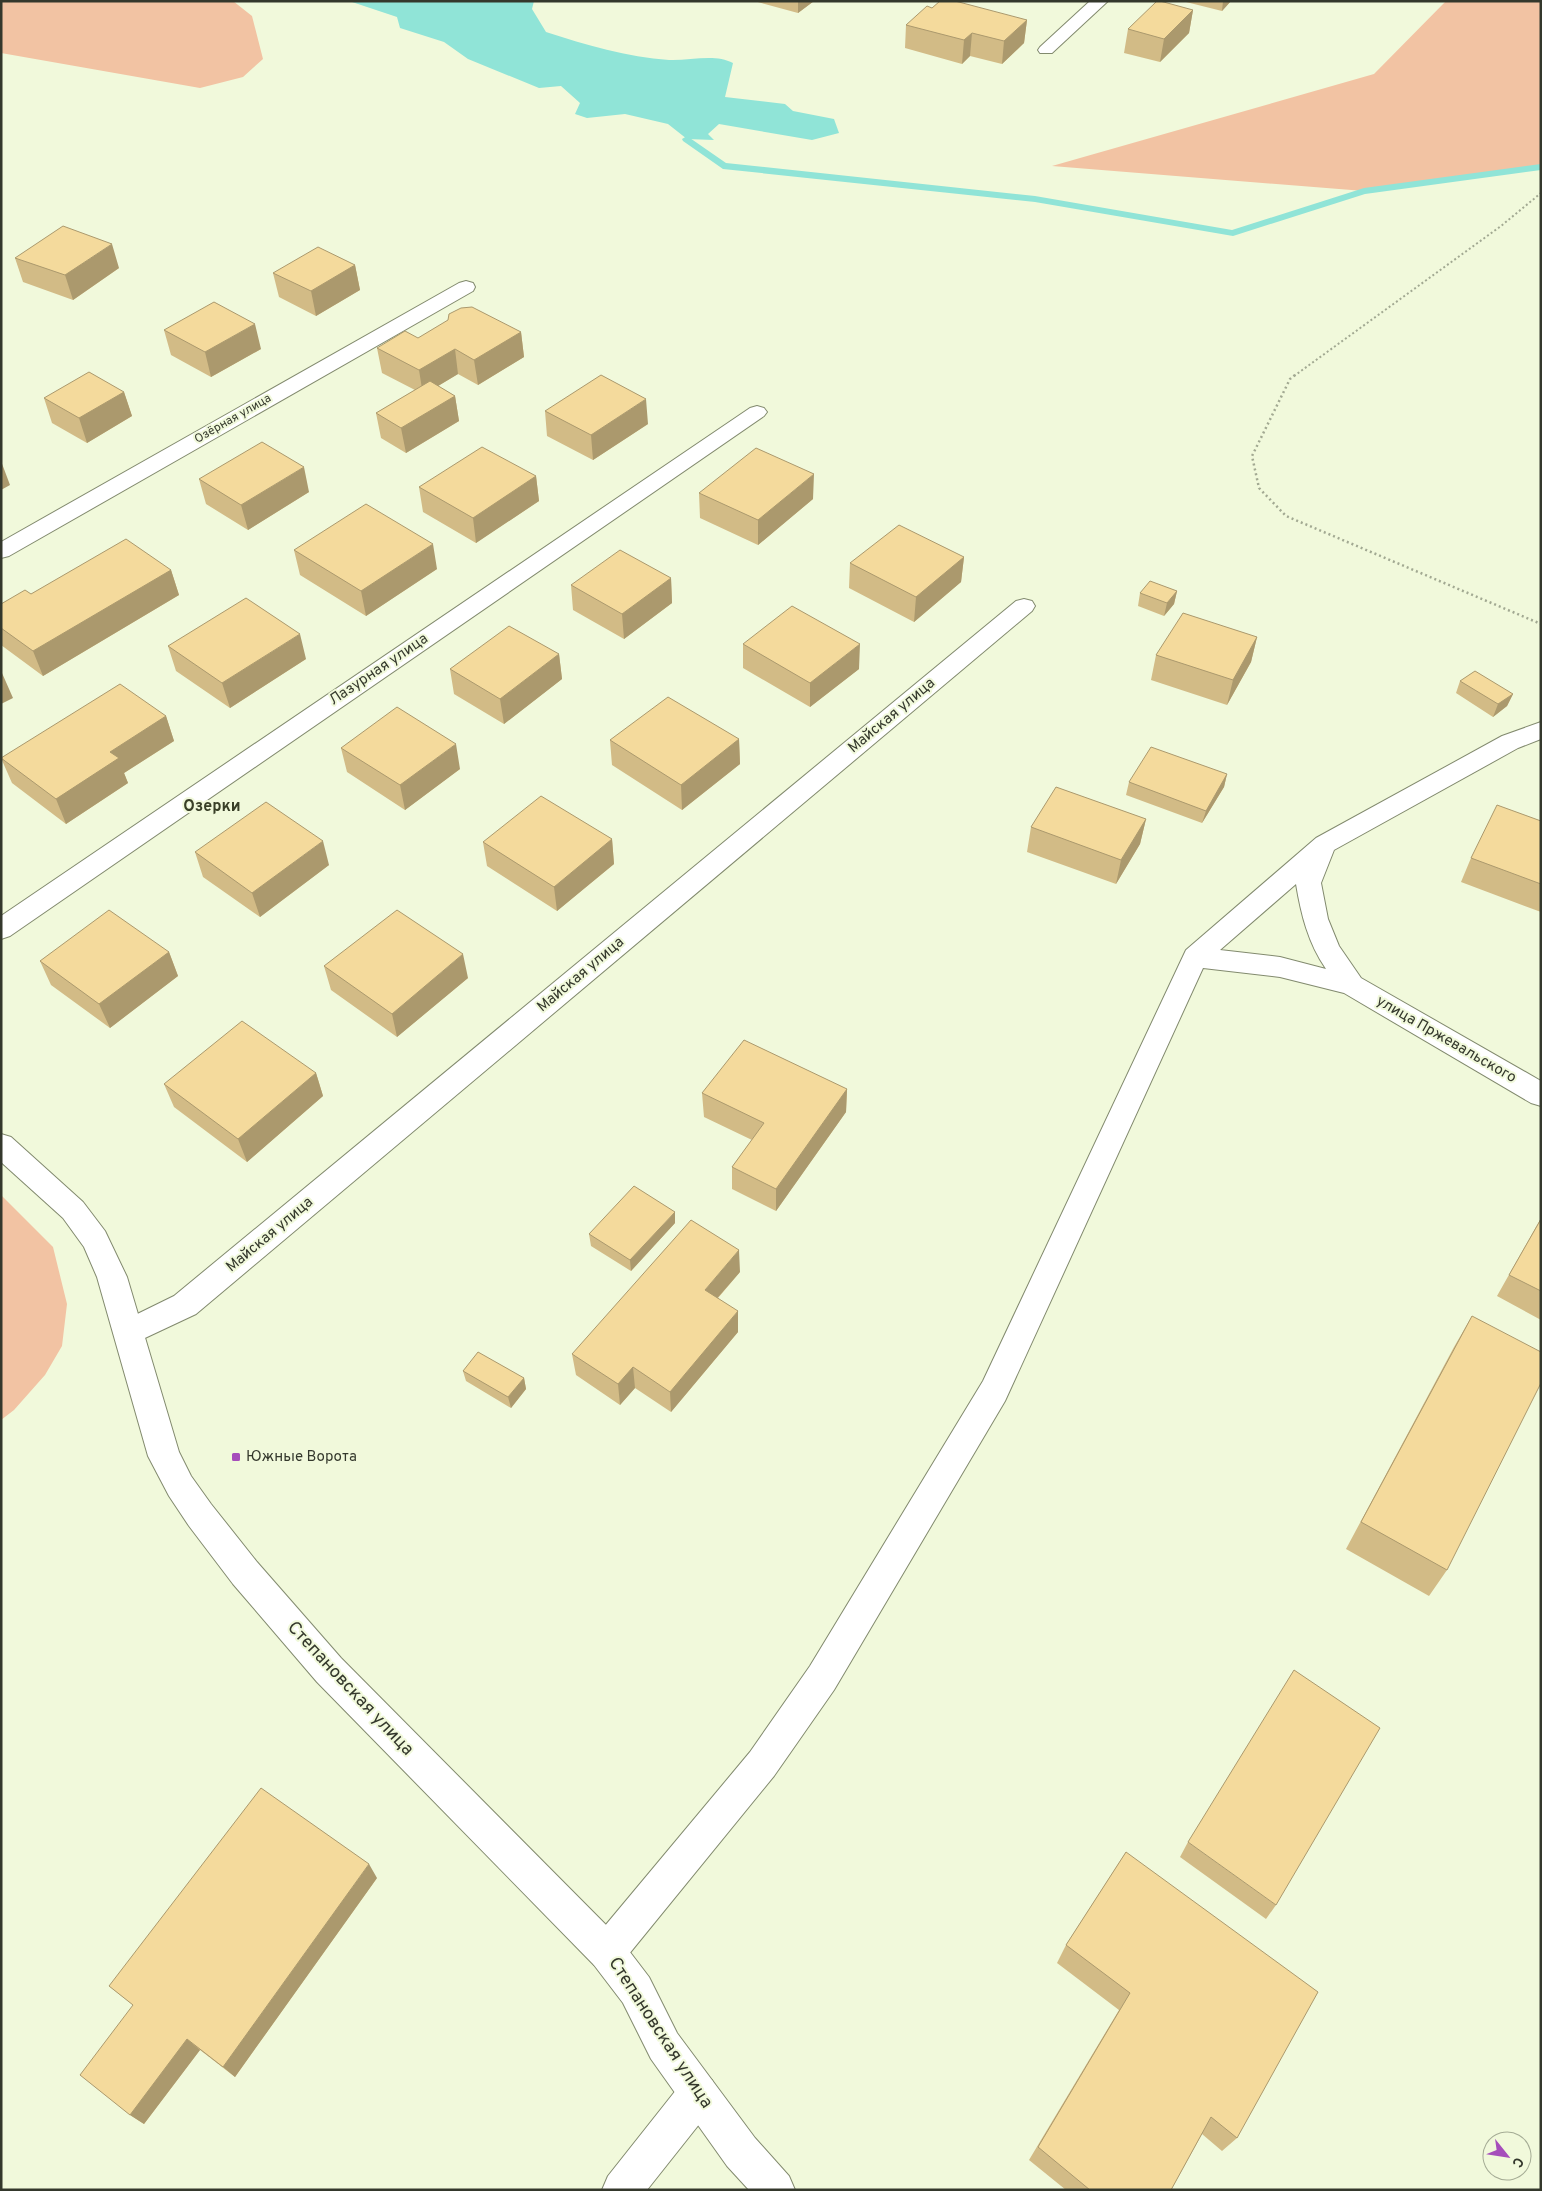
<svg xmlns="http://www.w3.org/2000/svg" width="1542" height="2191" viewBox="0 0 1542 2191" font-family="Overpass,sans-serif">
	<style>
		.green { fill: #f2c3a3 }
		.water { fill: #90e4d7 }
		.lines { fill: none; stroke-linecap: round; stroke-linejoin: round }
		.stream { fill: #90e4d7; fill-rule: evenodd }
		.minor-casing { stroke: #828a6e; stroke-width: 2 }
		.tertiary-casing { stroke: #828a6e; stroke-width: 2 }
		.path-far1 { stroke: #a2a992; stroke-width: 2; stroke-dasharray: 2 2.5; stroke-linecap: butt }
		.path { stroke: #a2a992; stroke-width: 2.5; stroke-dasharray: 2 3; stroke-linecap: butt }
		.minor { fill: #fff; fill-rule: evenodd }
		.tertiary { fill: #fff; fill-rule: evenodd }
		.wall { fill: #d2bb86 }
		.shaded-wall { fill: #ab996d }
		.building { fill: #f4da9c; stroke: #ab996d }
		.poi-dot { fill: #a64ebb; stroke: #f1f9db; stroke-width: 2 }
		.labels { text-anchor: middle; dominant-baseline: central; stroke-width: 4; stroke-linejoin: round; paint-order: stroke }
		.far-street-label { font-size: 12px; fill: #34382c; stroke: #f1f9db }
		.street-label { font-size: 15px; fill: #34382c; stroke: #f1f9db }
		.poi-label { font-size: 15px; fill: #34382c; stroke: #f1f9db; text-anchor: start }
		.neighbourhood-label { font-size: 16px; font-weight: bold; fill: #393f27; stroke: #f1f9db }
		.near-street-label { font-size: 18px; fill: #34382c; stroke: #f1f9db }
	</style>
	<rect width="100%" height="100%" fill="#f1f9db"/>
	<!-- green -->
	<path class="green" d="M 1,1 L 233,1 L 252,16 L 263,59 L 243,77 L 200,88 L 1,53 Z
		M 1446,1 L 1541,1 L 1541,163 L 1539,167 L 1364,191 L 1052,166 L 1374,74 Z
		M 1,1195 L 53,1247 L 67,1304 L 62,1346 L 45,1375 L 14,1410 L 1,1420 Z"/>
	<!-- water -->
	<path class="water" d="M 349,1 L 534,1 L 532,9 L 546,32 C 586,45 627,57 669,60 C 689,61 715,53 733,63 L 725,97 L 785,104 L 793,111 L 834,119 L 839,133 L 812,140 L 719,124 L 708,134 L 714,140 L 687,139 L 668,124 L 625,114 L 587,118 L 575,114 L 580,103 L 561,86 L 539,88 L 468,59 L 444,42 L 400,28 L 397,17 Z"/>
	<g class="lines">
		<!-- stream -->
		<path class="stream" d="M 687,136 L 726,163 L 1035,196 L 1232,230 L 1364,188 L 1541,164 L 1541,170 L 1365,194 L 1233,236 L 1035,202 L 723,169 L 683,141 L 682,139 Z"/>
		<!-- minor casing -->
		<g class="minor-casing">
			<path id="minor" d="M 1090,1 L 1108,1 L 1052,53 L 1040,53 L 1038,50 L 1040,47 Z
				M 466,281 L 473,283 L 475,287 L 473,291 L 9,556 L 1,558 L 1,542 L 459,283 Z
				M 757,406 L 764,408 L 767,412 L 764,416 L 10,936 L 1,939 L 1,916 L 750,408 Z
				M 1024,599 L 1032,601 L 1035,606 L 1032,611 L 196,1314 L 130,1345 L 119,1341 L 115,1332 L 119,1323 L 174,1296 L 1016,601 Z
				M 1541,722 L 1541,739 L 1518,748 L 1334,850 L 1321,883 L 1328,919 L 1339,946 L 1361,978 L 1541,1081 L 1541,1106 L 1531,1103 L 1344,993 L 1280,977 L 1203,968 L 1005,1401 L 834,1690 L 774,1776 L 620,1965 L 607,1970 L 594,1965 L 589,1952 L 594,1939 L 750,1752 L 810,1666 L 983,1381 L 1186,950 L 1316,838 L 1502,736 ZM 1296,884 C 1301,914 1308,943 1326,969 L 1280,957 L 1220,950 Z
				M 698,2075 L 712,2080 L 717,2094 L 712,2108 L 647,2190 L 602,2190 L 608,2176 L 684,2080 Z"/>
		</g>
		<!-- tertiary casing -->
		<g class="tertiary-casing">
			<path id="tertiary" d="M 1,1134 L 11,1137 L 83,1202 L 105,1231 L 127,1277 L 179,1452 L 191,1476 L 211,1504 L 257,1562 L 341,1658 L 620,1939 L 649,1977 L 677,2033 L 755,2138 L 789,2176 L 795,2190 L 749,2190 L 727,2166 L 651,2059 L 623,2003 L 594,1965 L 317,1682 L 233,1584 L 189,1526 L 169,1496 L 148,1456 L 97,1277 L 84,1247 L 63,1218 L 1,1162 Z"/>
		</g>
		<!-- path-far1 -->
		<path class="path-far1" d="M 1294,376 L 1501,226 L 1541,193"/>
		<!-- path -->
		<path class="path" d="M 1295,375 L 1290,379 L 1252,456 L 1259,488 L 1286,516 L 1541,624"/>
		<!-- minor -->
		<use href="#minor" class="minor"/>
		<!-- tertiary -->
		<use href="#tertiary" class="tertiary"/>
	</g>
	<!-- wall -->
	<path class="wall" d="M 754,1 L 814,1 L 798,13 Z
		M 1182,1 L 1231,1 L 1222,11 Z
		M 932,8 L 1027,20 L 1024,43 L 1002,64 L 970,56 L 962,64 L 905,48 L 906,25 Z
		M 1193,10 L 1189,33 L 1160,62 L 1124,53 L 1128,29 Z
		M 15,258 L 119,268 L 73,300 L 23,282 Z
		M 355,265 L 360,290 L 316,316 L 279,297 L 273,273 Z
		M 164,330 L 261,349 L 211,377 L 171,355 Z
		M 521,332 L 524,357 L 478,385 L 458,374 L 438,386 L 455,396 L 459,421 L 406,453 L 381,438 L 376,413 L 415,390 L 382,373 L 377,348 L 418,338 Z
		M 124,392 L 132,416 L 87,443 L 52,423 L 44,398 Z
		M 545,411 L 648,424 L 593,460 L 547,436 Z
		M 536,476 L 539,501 L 476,543 L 423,512 L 419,487 Z
		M 199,479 L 309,492 L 248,530 L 206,504 Z
		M 699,493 L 813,499 L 758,545 L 700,518 Z
		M 294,550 L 437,569 L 366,616 L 300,575 Z
		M 964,557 L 961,582 L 914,622 L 849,588 L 850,563 Z
		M 171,570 L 179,595 L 43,676 L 1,645 L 1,604 L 31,594 Z
		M 671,578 L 672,603 L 624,639 L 573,610 L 571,585 Z
		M 1177,591 L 1174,604 L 1164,616 L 1138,606 L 1140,593 Z
		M 1257,637 L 1251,662 L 1227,705 L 1151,680 L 1156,655 Z
		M 743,644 L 859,669 L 810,707 L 743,668 Z
		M 168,646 L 306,659 L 230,708 L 176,671 Z
		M 559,654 L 562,679 L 504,724 L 454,694 L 450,669 Z
		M 1460,681 L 1513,694 L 1507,706 L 1493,717 L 1456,693 Z
		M 166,716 L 174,741 L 124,773 L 128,783 L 66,824 L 12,783 L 1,758 Z
		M 739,739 L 740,764 L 682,810 L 612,765 L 610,740 Z
		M 341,748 L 460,769 L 405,810 L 347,772 Z
		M 1227,774 L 1224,787 L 1202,823 L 1126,795 L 1129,782 Z
		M 1146,819 L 1140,844 L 1116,884 L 1027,852 L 1031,827 Z
		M 1541,821 L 1541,912 L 1461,882 L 1471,858 Z
		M 612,839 L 614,864 L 557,911 L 487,866 L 483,842 Z
		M 195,852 L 329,865 L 260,917 L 203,877 Z
		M 169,952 L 178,976 L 110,1028 L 51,985 L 40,961 Z
		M 324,966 L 468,978 L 397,1037 L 331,990 Z
		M 316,1073 L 323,1096 L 247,1162 L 174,1107 L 164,1084 Z
		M 847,1089 L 846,1112 L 776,1211 L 732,1189 L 732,1167 L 752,1140 L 704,1117 L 702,1093 Z
		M 1541,1218 L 1541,1320 L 1497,1296 Z
		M 675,1223 L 631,1271 L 591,1246 L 589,1234 Z
		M 740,1272 L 718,1298 L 738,1332 L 671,1412 L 635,1388 L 620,1405 L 576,1375 L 572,1354 Z
		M 1472,1316 L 1447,1570 L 1429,1596 L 1346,1549 L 1454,1347 Z
		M 463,1371 L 524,1378 L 526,1389 L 511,1408 L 466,1381 Z
		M 1188,1842 L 1276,1905 L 1266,1919 L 1180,1857 Z
		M 1126,1852 L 1237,2138 L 1222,2151 L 1202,2134 L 1171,2190 L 1066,2190 L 1029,2160 L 1119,2010 L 1057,1963 L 1066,1945 Z
		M 377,1878 L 235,2077 L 200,2050 L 144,2124 L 130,2115 L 133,2005 L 109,1986 Z"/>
	<!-- shaded-wall -->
	<path class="shaded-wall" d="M 798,1 L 814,1 L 798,13 Z
		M 1223,1 L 1231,1 L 1222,11 Z
		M 1193,10 L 1189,33 L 1160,62 L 1164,39 Z
		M 1027,20 L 1024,43 L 1002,64 L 1004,41 Z
		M 972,33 L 970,56 L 962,64 L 964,40 Z
		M 112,244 L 119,268 L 73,300 L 65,275 Z
		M 355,265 L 360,290 L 316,316 L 311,291 Z
		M 255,324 L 261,349 L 211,377 L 205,352 Z
		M 521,332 L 524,357 L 478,385 L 474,360 Z
		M 455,349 L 458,374 L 423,395 L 419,370 Z
		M 124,392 L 132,416 L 87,443 L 79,418 Z
		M 455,396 L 459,421 L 406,453 L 401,428 Z
		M 646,399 L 648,424 L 593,460 L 591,435 Z
		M 1,461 L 10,485 L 1,490 Z
		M 304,467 L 309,492 L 248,530 L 241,505 Z
		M 814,474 L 813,499 L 758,545 L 758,520 Z
		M 536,476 L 539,501 L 476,543 L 473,518 Z
		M 433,544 L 437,569 L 366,616 L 361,591 Z
		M 964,557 L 961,582 L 914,622 L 916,597 Z
		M 171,570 L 179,595 L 43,676 L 33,651 Z
		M 671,578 L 672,603 L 624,639 L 622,614 Z
		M 1177,591 L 1174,604 L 1164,616 L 1167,603 Z
		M 300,634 L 306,659 L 230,708 L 222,683 Z
		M 1257,637 L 1251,662 L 1227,705 L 1233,680 Z
		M 860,644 L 859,669 L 810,707 L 810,683 Z
		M 559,654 L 562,679 L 504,724 L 500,699 Z
		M 1,673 L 2,673 L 13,698 L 1,704 Z
		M 1513,694 L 1507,706 L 1493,717 L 1498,704 Z
		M 166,716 L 174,741 L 124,773 L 128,783 L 66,824 L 56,799 L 110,752 Z
		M 739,739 L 740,764 L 682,810 L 681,785 Z
		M 456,744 L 460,769 L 405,810 L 400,785 Z
		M 1227,774 L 1224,787 L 1202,823 L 1206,811 Z
		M 1146,819 L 1140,844 L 1116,884 L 1121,860 Z
		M 612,839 L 614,864 L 557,911 L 554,887 Z
		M 323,841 L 329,865 L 260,917 L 252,893 Z
		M 169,952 L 178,976 L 110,1028 L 99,1004 Z
		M 463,954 L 468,978 L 397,1037 L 392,1014 Z
		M 316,1073 L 323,1096 L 247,1162 L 238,1139 Z
		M 847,1089 L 846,1112 L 776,1211 L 776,1189 Z
		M 675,1212 L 675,1223 L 631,1271 L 630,1260 Z
		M 739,1250 L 740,1272 L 706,1311 L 705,1290 Z
		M 738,1311 L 738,1332 L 671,1412 L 670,1392 Z
		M 633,1367 L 635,1388 L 620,1405 L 618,1384 Z
		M 524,1378 L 526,1389 L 511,1408 L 508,1397 Z
		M 369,1864 L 377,1878 L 235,2077 L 223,2067 Z
		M 187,2039 L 200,2050 L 144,2124 L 130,2115 Z"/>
	<!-- building -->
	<path class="building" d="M 940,1 L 955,1 L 1027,20 L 1004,41 L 972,33 L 964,40 L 906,25 L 927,6 L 932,8 Z
		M 1157,1 L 1160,1 L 1193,10 L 1164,39 L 1128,29 Z
		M 63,226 L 112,244 L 65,275 L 15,258 Z
		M 318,247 L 355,265 L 311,291 L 273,273 Z
		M 214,302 L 255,324 L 205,352 L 164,330 Z
		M 472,307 L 521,332 L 474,360 L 455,349 L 419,370 L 377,348 L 405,331 L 418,338 L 448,320 L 449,314 L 461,308 Z
		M 89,372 L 124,392 L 79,418 L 44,398 Z
		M 601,375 L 646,399 L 591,435 L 545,411 Z
		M 430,381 L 455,396 L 401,428 L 376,413 Z
		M 262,442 L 304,467 L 241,505 L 199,479 Z
		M 482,447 L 536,476 L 473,518 L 419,487 Z
		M 756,448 L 814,474 L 758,520 L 699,493 Z
		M 366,504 L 433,544 L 361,591 L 294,550 Z
		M 899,525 L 964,557 L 916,597 L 850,563 Z
		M 126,539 L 171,570 L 33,651 L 1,628 L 1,604 L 25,590 L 31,594 Z
		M 620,550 L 671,578 L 622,614 L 571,585 Z
		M 1150,581 L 1177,591 L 1167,603 L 1140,593 Z
		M 246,598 L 300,634 L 222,683 L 168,646 Z
		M 792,606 L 860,644 L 810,683 L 743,644 Z
		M 1183,613 L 1257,637 L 1233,680 L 1156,655 Z
		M 509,626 L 559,654 L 500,699 L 450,669 Z
		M 1475,671 L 1513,694 L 1498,704 L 1460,681 Z
		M 120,684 L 166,716 L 110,752 L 119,758 L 56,799 L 1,758 Z
		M 668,697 L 739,739 L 681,785 L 610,740 Z
		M 397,707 L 456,744 L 400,785 L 341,748 Z
		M 1151,747 L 1227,774 L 1206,811 L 1129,782 Z
		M 1056,787 L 1146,819 L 1121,860 L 1031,827 Z
		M 541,796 L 612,839 L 554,887 L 483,842 Z
		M 266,802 L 323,841 L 252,893 L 195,852 Z
		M 1497,805 L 1541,821 L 1541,884 L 1471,858 Z
		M 109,910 L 169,952 L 99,1004 L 40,961 Z
		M 397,910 L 463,954 L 392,1014 L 324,966 Z
		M 242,1021 L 316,1073 L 238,1139 L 164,1084 Z
		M 744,1040 L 847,1089 L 776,1189 L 732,1167 L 764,1123 L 702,1093 Z
		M 634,1186 L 675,1212 L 630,1260 L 589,1234 Z
		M 1541,1219 L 1541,1291 L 1509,1275 Z
		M 691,1220 L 739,1250 L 705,1290 L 738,1311 L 670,1392 L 633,1367 L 618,1384 L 572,1354 Z
		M 1472,1316 L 1541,1352 L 1541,1383 L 1447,1570 L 1361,1522 Z
		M 478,1352 L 524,1378 L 508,1397 L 463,1371 Z
		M 1294,1670 L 1380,1728 L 1276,1905 L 1188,1842 Z
		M 261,1788 L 369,1864 L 223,2067 L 187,2039 L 130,2115 L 80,2075 L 133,2005 L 109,1986 Z
		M 1126,1852 L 1318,1992 L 1237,2138 L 1211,2117 L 1171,2190 L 1090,2190 L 1038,2147 L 1130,1993 L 1066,1945 Z"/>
	<!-- markers -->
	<rect class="poi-dot" x="231" y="1452" width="10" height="10" rx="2.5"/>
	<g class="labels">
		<!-- far-street labels -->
		<g class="far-street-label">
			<text transform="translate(233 419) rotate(-30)">Озёрная улица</text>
		</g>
		<!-- street labels -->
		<g class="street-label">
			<text transform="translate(379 670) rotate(-34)">Лазурная улица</text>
			<text transform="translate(892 716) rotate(-40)">Майская улица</text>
			<text transform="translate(581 975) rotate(-40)">Майская улица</text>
			<text transform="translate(1446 1040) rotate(30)">улица Пржевальского</text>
			<text transform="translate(270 1235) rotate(-40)">Майская улица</text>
		</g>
		<!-- poi labels -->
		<g class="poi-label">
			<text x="246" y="1457">Южные Ворота</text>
		</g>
		<!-- neighbourhood labels -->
		<g class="neighbourhood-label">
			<text x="212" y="807">Озерки</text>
		</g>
		<!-- near-street labels -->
		<g class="near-street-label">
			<text transform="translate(350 1689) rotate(47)">Степановская улица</text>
			<text transform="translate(660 2033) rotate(57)">Степановская улица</text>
		</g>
	</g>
	<!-- border -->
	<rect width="1542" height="2191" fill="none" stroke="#34382c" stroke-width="5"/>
	<!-- north arrow -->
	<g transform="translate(1507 2156) rotate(120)"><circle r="24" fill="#f1f9db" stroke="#a5ac95"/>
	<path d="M0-4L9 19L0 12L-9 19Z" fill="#a64ebb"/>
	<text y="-8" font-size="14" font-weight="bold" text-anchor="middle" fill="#34382c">С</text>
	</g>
</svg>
